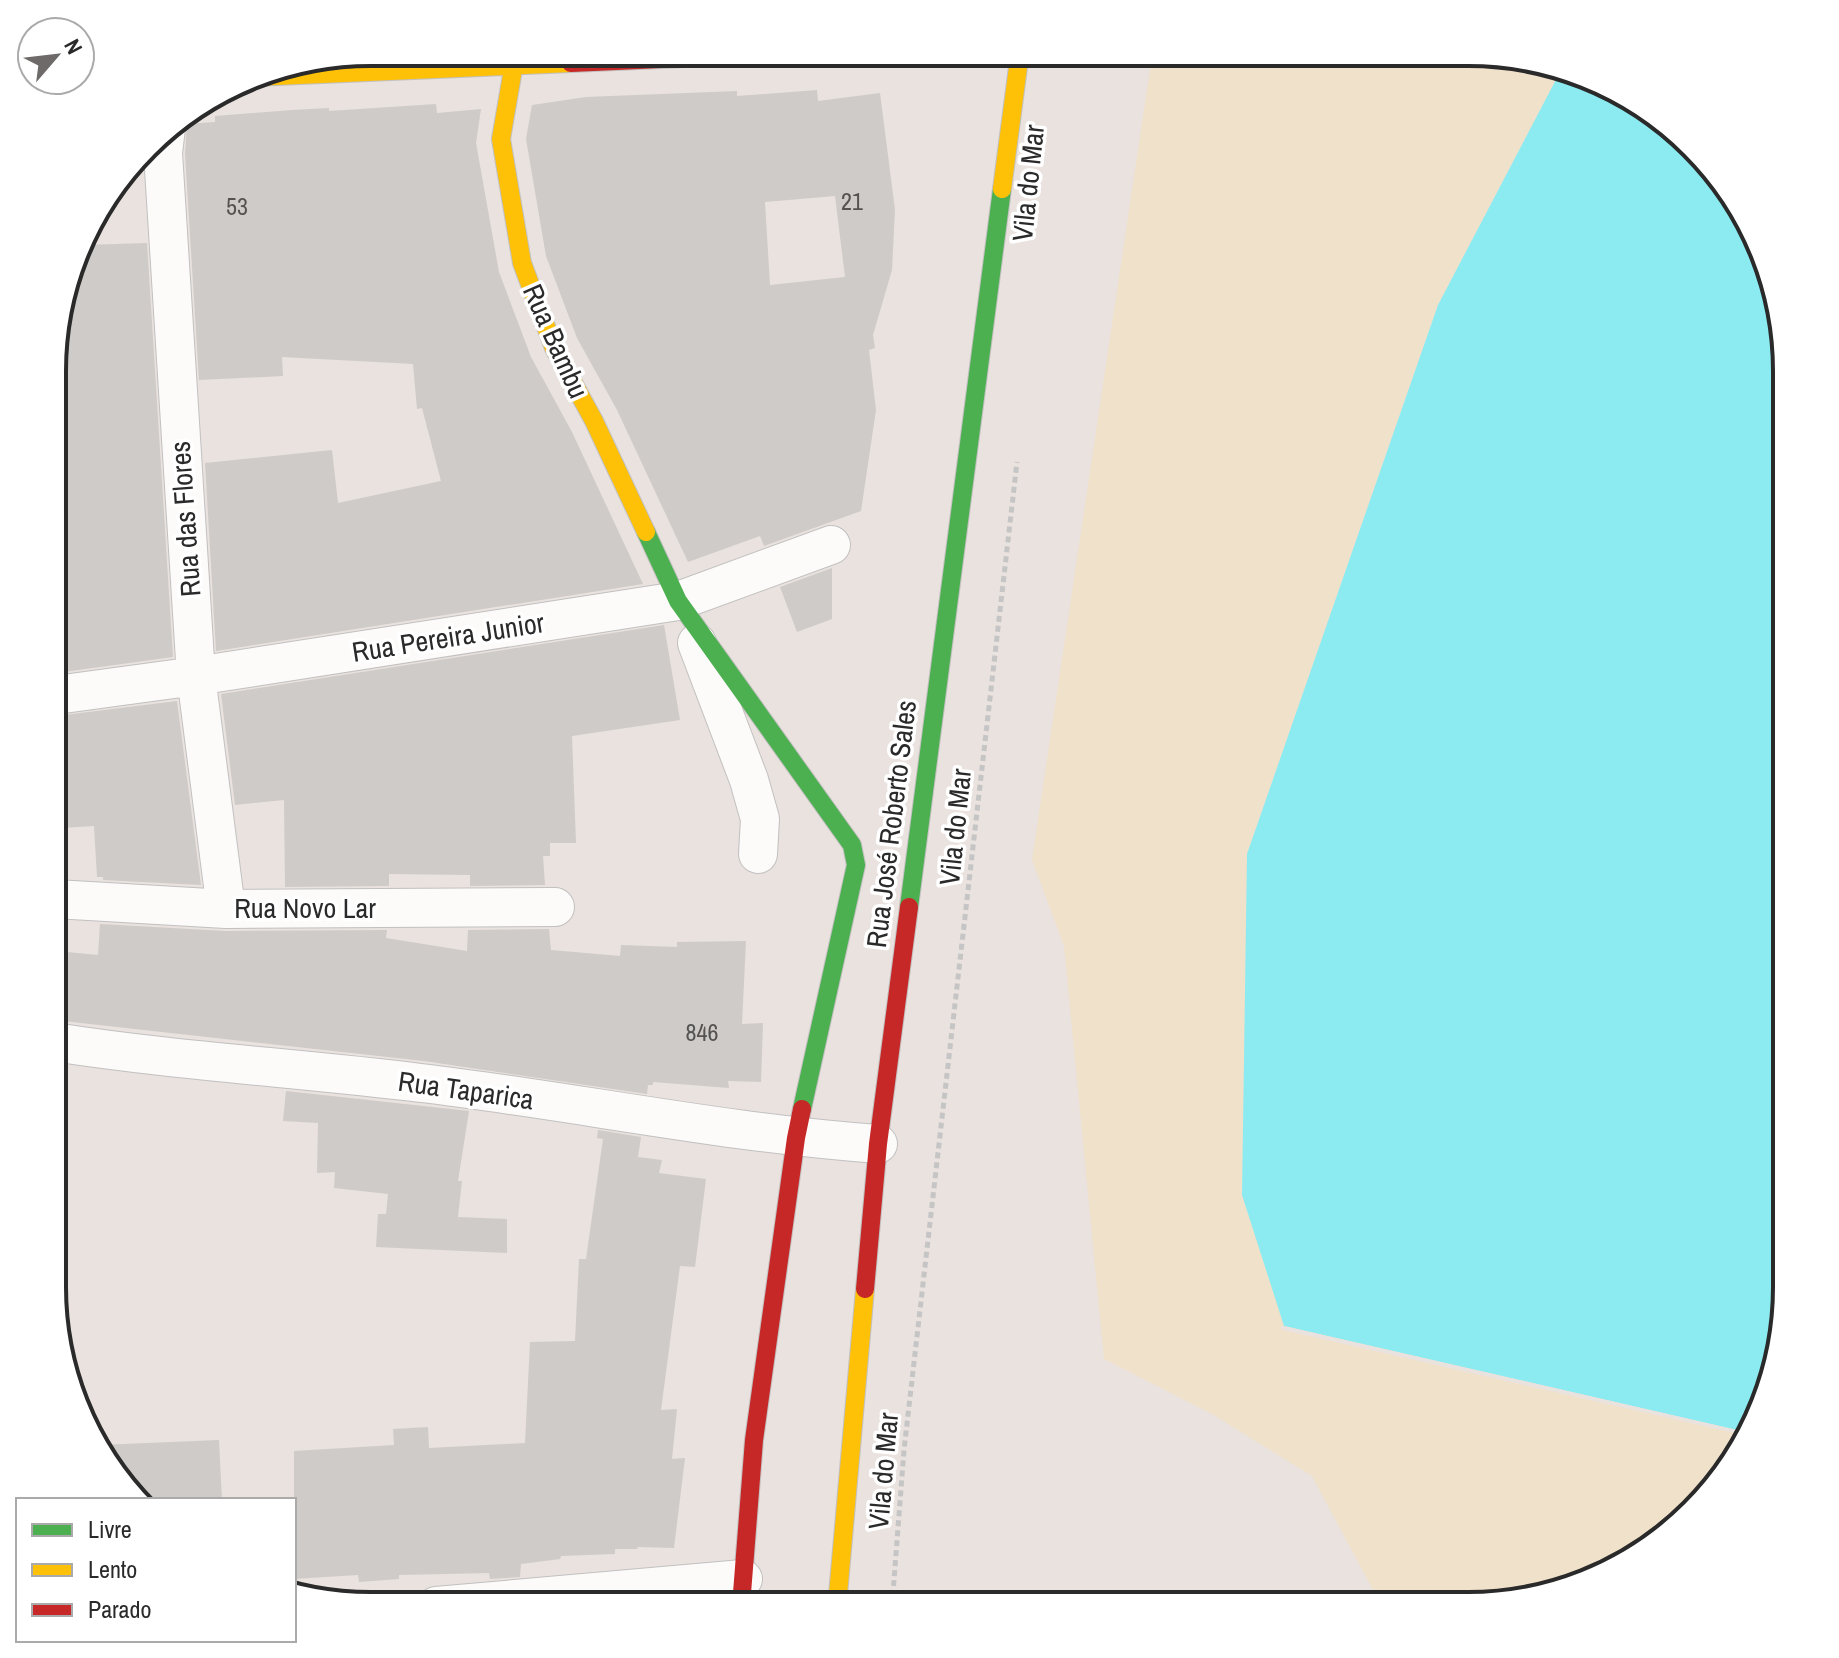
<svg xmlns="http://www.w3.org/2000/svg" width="1839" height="1658" viewBox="0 0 1839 1658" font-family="'Archivo Narrow',sans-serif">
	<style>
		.sand { fill: #f0e1ca }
		.water { fill: #8bebf1 }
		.pier { fill: #e9e2de }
		.building { fill: #cfcbc8; fill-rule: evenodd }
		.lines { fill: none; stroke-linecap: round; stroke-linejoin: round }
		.street-casing { stroke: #c2c0c0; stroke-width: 40 }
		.fast-casing { stroke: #c2c0c0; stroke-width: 20 }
		.slow-casing { stroke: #c2c0c0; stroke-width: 20 }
		.jam-casing { stroke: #c2c0c0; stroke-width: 20 }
		.path { stroke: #c6c5c5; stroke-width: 5; stroke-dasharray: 6 4; stroke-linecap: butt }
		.street { stroke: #fcfbfa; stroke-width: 38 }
		.fast { stroke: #4caf50; stroke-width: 18 }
		.slow { stroke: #ffc107; stroke-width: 18 }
		.jam { stroke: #c62828; stroke-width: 18 }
		.labels { text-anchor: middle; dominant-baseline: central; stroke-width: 7; stroke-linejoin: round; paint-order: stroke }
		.number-label { font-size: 24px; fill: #545352 }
		.street-label { font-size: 28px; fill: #2a2a2a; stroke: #fff }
		.rim { fill: none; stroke: #2a2a2a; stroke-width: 4 }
	</style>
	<rect width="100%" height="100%" fill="#e9e2de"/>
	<!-- sand -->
	<path class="sand" d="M 1154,53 L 1489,53 L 1560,72 L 1438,305 L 1247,854 L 1285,1326 L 1750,1433 L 1679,1526 L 1590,1582 L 1488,1605 L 1381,1605 L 1312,1476 L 1212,1414 L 1104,1359 L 1064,946 L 1032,860 L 1151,63 Z"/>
	<!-- water -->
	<path class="water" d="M 1560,72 L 1609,85 L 1707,160 L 1763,249 L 1786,350 L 1787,1287 L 1754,1428 L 1750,1433 L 1284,1326 L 1242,1195 L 1247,854 L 1438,305 Z"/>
	<!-- pier -->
	<path class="pier" d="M 1284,1326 L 1750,1433 L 1748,1436 L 1283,1330 L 1280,1327 Z"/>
	<!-- building -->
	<path class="building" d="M 817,90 L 818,101 L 880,93 L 895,210 L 892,270 L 873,335 L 875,348 L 869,350 L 876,410 L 861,511 L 764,546 L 760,536 L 688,562 L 617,410 L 577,338 L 546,256 L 526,139 L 532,105 L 586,97 L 737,91 L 737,96 ZM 835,196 L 845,277 L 770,285 L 765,202 Z
		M 436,104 L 437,113 L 481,109 L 476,143 L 499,272 L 531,357 L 572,432 L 643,584 L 216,651 L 205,463 L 332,450 L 338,503 L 441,481 L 422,408 L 417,409 L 413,364 L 282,357 L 283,376 L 199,380 L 185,154 L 187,124 L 215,122 L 215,116 L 292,110 L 329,108 L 329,111 Z
		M 147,243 L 173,657 L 56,673 L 57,578 L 66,576 L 57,524 L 58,309 L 82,245 Z
		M 832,568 L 832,619 L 797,632 L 780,587 Z
		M 664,625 L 680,720 L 572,736 L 576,843 L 550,843 L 550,856 L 543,856 L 545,885 L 470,886 L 470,875 L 389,874 L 389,886 L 285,887 L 284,800 L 235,805 L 221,694 Z
		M 177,701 L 201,885 L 103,880 L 103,877 L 97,877 L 94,826 L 62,828 L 62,823 L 55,824 L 56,716 Z
		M 100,924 L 226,931 L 387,930 L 386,938 L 467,951 L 468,930 L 549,929 L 551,950 L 620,956 L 621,945 L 677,947 L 677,942 L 746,941 L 742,1024 L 763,1023 L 761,1082 L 728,1081 L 729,1088 L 653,1082 L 653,1085 L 648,1085 L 647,1094 L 424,1061 L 54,1020 L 54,986 L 67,987 L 67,952 L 98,955 Z
		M 286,1091 L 469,1111 L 458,1181 L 462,1181 L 458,1217 L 507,1219 L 507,1253 L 376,1247 L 378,1214 L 386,1214 L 388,1194 L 334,1188 L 335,1172 L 317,1173 L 318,1123 L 283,1121 Z
		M 598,1130 L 641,1137 L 638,1157 L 662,1160 L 659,1173 L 706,1179 L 695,1267 L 680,1266 L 661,1410 L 677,1409 L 672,1459 L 685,1458 L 674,1548 L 638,1547 L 637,1549 L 615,1549 L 615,1554 L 561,1556 L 560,1559 L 521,1564 L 520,1577 L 490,1579 L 489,1573 L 399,1575 L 399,1579 L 359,1582 L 358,1575 L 294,1579 L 294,1451 L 394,1445 L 393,1429 L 428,1427 L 429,1448 L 525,1443 L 530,1342 L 575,1341 L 579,1259 L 586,1259 L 603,1139 L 597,1138 Z
		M 219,1440 L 222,1500 L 135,1500 L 99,1445 Z"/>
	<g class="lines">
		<!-- street casing -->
		<g class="street-casing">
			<path id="street" d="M 166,128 L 163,153 L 196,676 L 226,909
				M 697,643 L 749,780 L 760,819 L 758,854
				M 56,695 L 196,676 L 678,601 L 831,545
				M 55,899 L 226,909 L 555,907
				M 54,1042 C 176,1061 299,1068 421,1083 C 574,1101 724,1133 878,1144
				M 436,1606 L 743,1579"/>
		</g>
		<!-- fast casing -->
		<g class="fast-casing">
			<path id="fast" d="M 646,532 L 678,601 L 852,845 L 856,865 L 802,1109
				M 909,907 L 1002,189"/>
		</g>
		<!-- slow casing -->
		<g class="slow-casing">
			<path id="slow" d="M 516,52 L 501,139 L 522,263 L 554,348 L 594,421 L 646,532
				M 254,77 L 571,63
				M 1002,189 L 1020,52
				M 837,1606 L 865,1289"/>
		</g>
		<!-- jam casing -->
		<g class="jam-casing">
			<path id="jam" d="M 571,63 L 821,52
				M 865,1289 L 878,1144 L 909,907
				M 741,1606 L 754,1440 L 796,1138 L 802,1109"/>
		</g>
		<!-- path -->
		<path class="path" d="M 892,1606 L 904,1450 L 1017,462"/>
		<!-- street -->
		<use href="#street" class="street"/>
		<!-- fast -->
		<use href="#fast" class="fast"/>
		<!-- slow -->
		<use href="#slow" class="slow"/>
		<!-- jam -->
		<use href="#jam" class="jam"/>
	</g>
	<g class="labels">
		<!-- number labels -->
		<g class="number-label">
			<text x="852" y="201">21</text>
			<text x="237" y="206">53</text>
			<text x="702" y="1032">846</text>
		</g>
		<!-- street labels -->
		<g class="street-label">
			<text transform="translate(1028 183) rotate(-84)">Vila do Mar</text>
			<text transform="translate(556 341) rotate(66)">Rua Bambu</text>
			<text transform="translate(185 519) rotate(-94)">Rua das Flores</text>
			<text transform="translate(448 637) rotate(-9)">Rua Pereira Junior</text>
			<text transform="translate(891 824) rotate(-83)">Rua José Roberto Sales</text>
			<text transform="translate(955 827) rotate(-84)">Vila do Mar</text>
			<text x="305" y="908">Rua Novo Lar</text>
			<text transform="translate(466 1090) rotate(8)">Rua Taparica</text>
			<text transform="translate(883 1471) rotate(-85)">Vila do Mar</text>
		</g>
	</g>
	<!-- crop -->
	<path d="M0 0H1839V1658H0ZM371 66H1468A305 305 0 0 1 1773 371V1287A305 305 0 0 1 1468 1592H371A305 305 0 0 1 66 1287V371A305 305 0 0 1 371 66Z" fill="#fff" fill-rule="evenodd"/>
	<path class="rim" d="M371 66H1468A305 305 0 0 1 1773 371V1287A305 305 0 0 1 1468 1592H371A305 305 0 0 1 66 1287V371A305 305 0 0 1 371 66Z"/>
	<!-- legend -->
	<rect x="16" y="1498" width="280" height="144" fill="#ffffff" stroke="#aaaaaa" stroke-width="2"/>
	<rect x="32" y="1524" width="40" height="12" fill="#4caf50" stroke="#aaaaaa" stroke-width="2"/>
	<text x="88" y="1538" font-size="24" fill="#2a2a2a">Livre</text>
	<rect x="32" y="1564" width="40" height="12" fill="#ffc107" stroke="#aaaaaa" stroke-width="2"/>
	<text x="88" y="1578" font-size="24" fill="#2a2a2a">Lento</text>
	<rect x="32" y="1604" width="40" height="12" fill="#c62828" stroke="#aaaaaa" stroke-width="2"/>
	<text x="88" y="1618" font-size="24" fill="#2a2a2a">Parado</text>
	<!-- north arrow -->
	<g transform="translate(56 56) rotate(62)"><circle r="38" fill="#ffffff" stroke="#aaaaaa" stroke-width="2"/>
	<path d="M0-6L14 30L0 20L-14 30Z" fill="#6d6a69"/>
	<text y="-12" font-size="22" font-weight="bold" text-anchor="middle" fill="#2a2a2a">N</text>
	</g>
</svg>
